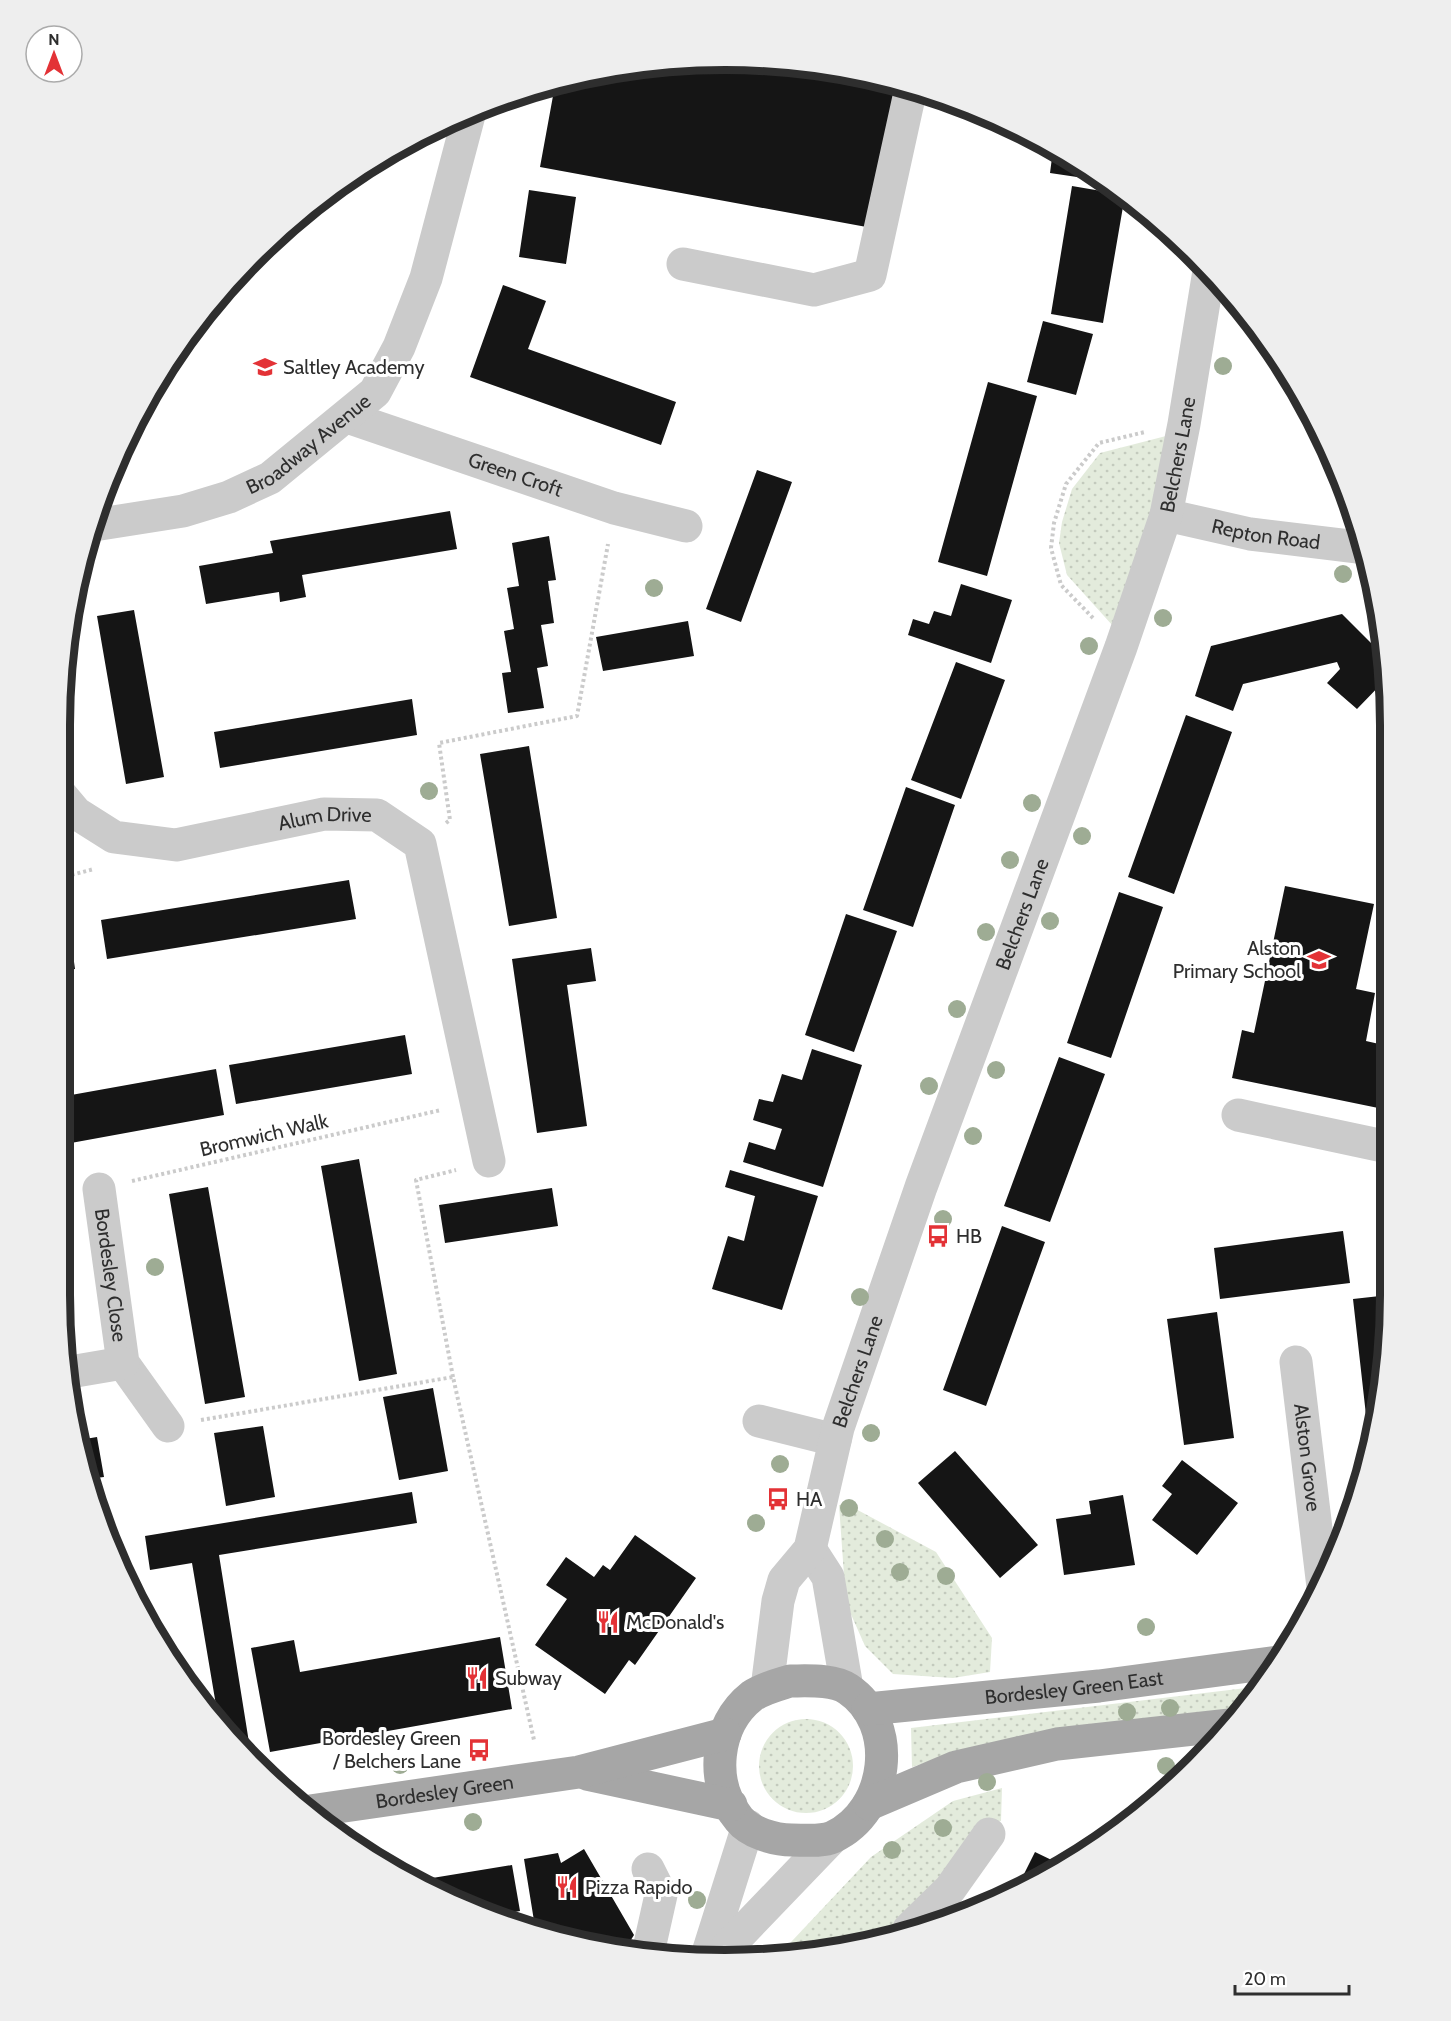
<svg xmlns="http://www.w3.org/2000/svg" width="1451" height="2021" viewBox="0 0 1451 2021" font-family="Cabin,sans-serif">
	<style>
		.grass { fill: url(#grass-dots) }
		.building { fill: #151515 }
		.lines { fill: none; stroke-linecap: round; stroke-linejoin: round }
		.path { stroke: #cbcbcb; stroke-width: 4; stroke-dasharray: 3 3; stroke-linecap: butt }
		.minor { stroke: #cbcbcb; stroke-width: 33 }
		.major { stroke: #a6a6a6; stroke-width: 33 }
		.tree { fill: #9eac94 }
		.labels { text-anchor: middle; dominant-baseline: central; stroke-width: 6; stroke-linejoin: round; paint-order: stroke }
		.poi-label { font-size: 20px; fill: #2e2e2e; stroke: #fff; text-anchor: start }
		.street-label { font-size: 20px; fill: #2e2e2e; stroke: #fff }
		.rim { fill: none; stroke: #2e2e2e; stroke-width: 8 }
	</style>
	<defs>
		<pattern id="grass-dots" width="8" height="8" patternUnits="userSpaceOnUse" patternTransform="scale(1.5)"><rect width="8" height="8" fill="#e3ebdc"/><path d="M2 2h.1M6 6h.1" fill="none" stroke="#c3cabd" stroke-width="1.8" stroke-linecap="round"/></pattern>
	</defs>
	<rect width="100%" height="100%" fill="#fff"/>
	<!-- grass -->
	<path class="grass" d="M 1166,436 L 1153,514 L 1113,626 L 1067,575 L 1059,543 L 1062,522 L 1072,489 L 1100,453 Z
		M 839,1505 L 852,1507 L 936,1552 L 992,1638 L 990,1672 L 953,1678 L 893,1674 L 865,1646 L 846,1603 Z
		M 1263,1686 L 1243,1712 L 1058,1732 L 979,1746 L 912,1767 L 911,1728 Z
		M759 1766a47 47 0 1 1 94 0a47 47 0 1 1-94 0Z
		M 1002,1788 L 1001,1821 L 976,1827 L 928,1900 L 881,1937 L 812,1955 L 776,1958 L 871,1857 L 953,1801 Z"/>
	<!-- building -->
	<path class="building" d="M 769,61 L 898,83 L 872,228 L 540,167 L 555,85 L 639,66 Z
		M 1053,150 L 1095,176 L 1104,181 L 1050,173 Z
		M 1072,186 L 1125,195 L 1103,323 L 1051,314 Z
		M 529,190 L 576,197 L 566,264 L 519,257 Z
		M 503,285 L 546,301 L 528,349 L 676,402 L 661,445 L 470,377 Z
		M 1043,321 L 1093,334 L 1076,395 L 1027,382 Z
		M 988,382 L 1037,396 L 987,576 L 938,562 Z
		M 757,470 L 792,482 L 741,622 L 706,609 Z
		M 450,511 L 457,549 L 302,575 L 306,597 L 280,602 L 279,592 L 206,604 L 199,566 L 273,553 L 270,541 Z
		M 549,536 L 556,580 L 548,581 L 554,623 L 541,625 L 548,666 L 537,668 L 544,708 L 508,713 L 502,673 L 511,672 L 504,631 L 514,629 L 507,588 L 519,586 L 512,543 Z
		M 961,584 L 1012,600 L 991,663 L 908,635 L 913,619 L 929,624 L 934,611 L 951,616 Z
		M 134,610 L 164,777 L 126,784 L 97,616 Z
		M 1342,614 L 1385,657 L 1386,679 L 1357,709 L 1327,683 L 1340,669 L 1337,662 L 1243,684 L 1233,711 L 1195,696 L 1211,646 Z
		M 688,621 L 694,656 L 603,671 L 596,637 Z
		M 956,662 L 1005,680 L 961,799 L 911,780 Z
		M 412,699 L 417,735 L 220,768 L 214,732 Z
		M 1186,715 L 1232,732 L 1174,894 L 1128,877 Z
		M 529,746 L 557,918 L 509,926 L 480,754 Z
		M 906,787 L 955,805 L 913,927 L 863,910 Z
		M 349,880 L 356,919 L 107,959 L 101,920 Z
		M 1285,886 L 1374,904 L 1356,989 L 1375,993 L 1366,1041 L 1388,1046 L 1388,1110 L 1232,1078 L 1242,1030 L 1254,1033 Z
		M 1119,892 L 1163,907 L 1111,1058 L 1067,1043 Z
		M 846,914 L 897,931 L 854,1052 L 805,1035 Z
		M 68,919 L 75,969 L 60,971 L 60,920 Z
		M 591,948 L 596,981 L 567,985 L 587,1126 L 537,1133 L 512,959 Z
		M 405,1035 L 412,1074 L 236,1104 L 229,1065 Z
		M 812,1049 L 862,1065 L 823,1187 L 743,1162 L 749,1142 L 775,1150 L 782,1129 L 753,1120 L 759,1099 L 773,1102 L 782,1074 L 802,1080 Z
		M 1059,1057 L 1105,1074 L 1050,1222 L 1004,1206 Z
		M 216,1069 L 224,1115 L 60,1145 L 60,1097 Z
		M 359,1159 L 397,1374 L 359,1381 L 321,1166 Z
		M 730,1170 L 818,1196 L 782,1310 L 712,1289 L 728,1236 L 744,1241 L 755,1196 L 758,1197 L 725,1187 Z
		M 208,1187 L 245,1397 L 205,1404 L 169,1194 Z
		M 552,1188 L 558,1226 L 445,1243 L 439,1205 Z
		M 1002,1226 L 1045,1242 L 986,1406 L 943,1390 Z
		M 1343,1231 L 1350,1283 L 1220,1299 L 1214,1248 Z
		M 1389,1295 L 1390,1339 L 1376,1423 L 1367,1424 L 1353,1299 Z
		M 1217,1312 L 1234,1438 L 1184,1445 L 1167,1319 Z
		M 433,1388 L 448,1471 L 399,1480 L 383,1397 Z
		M 263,1426 L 275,1497 L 226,1506 L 214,1433 Z
		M 97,1437 L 104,1477 L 87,1479 L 79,1440 Z
		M 955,1451 L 1038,1545 L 1000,1578 L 918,1483 Z
		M 1182,1460 L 1238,1503 L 1197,1555 L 1152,1520 L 1172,1494 L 1162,1486 Z
		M 412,1492 L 417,1523 L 219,1555 L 251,1755 L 218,1717 L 192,1563 L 150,1570 L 145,1536 Z
		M 1123,1495 L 1135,1565 L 1064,1575 L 1056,1519 L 1091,1514 L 1089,1501 Z
		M 635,1535 L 696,1578 L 635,1665 L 629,1660 L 605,1694 L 535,1645 L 567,1599 L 546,1585 L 566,1557 L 594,1577 L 603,1565 L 610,1570 Z
		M 500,1637 L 512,1709 L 270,1752 L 251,1648 L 294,1640 L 300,1672 Z
		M 584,1849 L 634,1935 L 624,1951 L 596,1948 L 535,1927 L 524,1859 L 558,1853 L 561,1863 Z
		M 1035,1852 L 1064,1866 L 1016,1891 L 1021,1880 Z
		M 512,1865 L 520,1911 L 498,1915 L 431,1893 L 414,1881 Z"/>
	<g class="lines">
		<!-- path -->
		<path class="path" d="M 1093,618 L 1061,585 L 1051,548 L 1054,523 L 1066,484 L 1099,443 L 1145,432
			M 446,823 L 450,820 L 439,743 L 577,716 L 608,544
			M 60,878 L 94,869
			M 60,1172 L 68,1176
			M 132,1181 L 441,1110
			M 453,1377 L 416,1180 L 456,1170
			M 201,1420 L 453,1377 L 534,1740"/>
		<!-- minor -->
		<g class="minor">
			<path d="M 683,264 L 814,290 L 870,275 L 911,88"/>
			<path id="s1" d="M 347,417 L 614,508 L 686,526"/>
			<path id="s2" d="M 1166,515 L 1250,534 L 1366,548"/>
			<path id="s3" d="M 94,525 L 183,511 L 229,497 L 270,478 L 375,392 L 399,347 L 426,278 L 469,115"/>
			<path id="s4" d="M 60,794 L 76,813 L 114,837 L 176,845 L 324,814 L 377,815 L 420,844 L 489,1161"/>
			<path d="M 1238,1115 L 1388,1147"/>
			<path id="s5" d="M 99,1189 L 123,1363 L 168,1426"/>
			<path id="s6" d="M 1296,1362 L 1323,1587"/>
			<path d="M 70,1372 L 123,1363"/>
			<path d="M 759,1421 L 835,1440"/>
			<path d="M 810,1549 L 828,1577 L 847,1688"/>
			<path id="s7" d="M 767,1688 L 778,1601 L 784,1580 L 810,1549 L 838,1428 L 921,1187 L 1121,647 L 1166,515 L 1184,424 L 1209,271"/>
			<path d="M 909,1929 L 950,1889 L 989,1834"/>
			<path d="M 648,1953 L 661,1895 L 648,1869"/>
			<path d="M 706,1959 L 748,1826"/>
			<path d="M 715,1960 L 832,1838"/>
		</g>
		<!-- major -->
		<g class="major">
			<path d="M 790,1681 C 807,1681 833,1679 848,1689 C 900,1724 889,1811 833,1837 C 822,1842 804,1840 792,1840 C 775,1840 750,1833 739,1819 C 709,1783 715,1725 752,1696 C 764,1688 777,1685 790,1681 Z"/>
			<path id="s8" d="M 868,1709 L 1099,1686 L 1278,1662"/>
			<path d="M 587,1774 L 731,1805"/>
			<path d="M 869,1804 L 956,1767 L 1057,1744 L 1230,1725"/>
			<path id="s9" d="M 310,1811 L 579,1772 L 725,1734"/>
		</g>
	</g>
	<!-- trees -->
	<g class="tree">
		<circle cx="1223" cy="366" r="9"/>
		<circle cx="1343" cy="574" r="9"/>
		<circle cx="654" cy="588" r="9"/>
		<circle cx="1163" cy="618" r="9"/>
		<circle cx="1089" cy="646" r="9"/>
		<circle cx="429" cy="791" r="9"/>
		<circle cx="1032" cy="803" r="9"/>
		<circle cx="1082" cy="836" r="9"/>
		<circle cx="1010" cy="860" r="9"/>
		<circle cx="1050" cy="921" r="9"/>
		<circle cx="986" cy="932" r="9"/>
		<circle cx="957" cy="1009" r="9"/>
		<circle cx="996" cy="1070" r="9"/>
		<circle cx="929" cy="1086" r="9"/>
		<circle cx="973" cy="1136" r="9"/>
		<circle cx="943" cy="1219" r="9"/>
		<circle cx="155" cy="1267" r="9"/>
		<circle cx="860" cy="1297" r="9"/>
		<circle cx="871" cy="1433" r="9"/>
		<circle cx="780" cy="1464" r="9"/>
		<circle cx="849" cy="1508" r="9"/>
		<circle cx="756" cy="1523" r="9"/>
		<circle cx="885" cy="1539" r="9"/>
		<circle cx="900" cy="1572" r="9"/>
		<circle cx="946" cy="1576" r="9"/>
		<circle cx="1146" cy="1627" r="9"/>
		<circle cx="1170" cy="1708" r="9"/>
		<circle cx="1127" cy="1712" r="9"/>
		<circle cx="400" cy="1765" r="9"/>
		<circle cx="1166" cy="1766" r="9"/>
		<circle cx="987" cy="1782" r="9"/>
		<circle cx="473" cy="1822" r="9"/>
		<circle cx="943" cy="1828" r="9"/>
		<circle cx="892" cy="1850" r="9"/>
		<circle cx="697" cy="1900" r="9"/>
	</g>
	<!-- icons -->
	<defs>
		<g id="school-bare" transform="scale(1.8)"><path d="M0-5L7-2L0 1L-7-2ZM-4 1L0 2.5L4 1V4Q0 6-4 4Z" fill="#e33236" stroke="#fff" stroke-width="2.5" paint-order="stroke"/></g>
		<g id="bus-bare" transform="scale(1.8)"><path d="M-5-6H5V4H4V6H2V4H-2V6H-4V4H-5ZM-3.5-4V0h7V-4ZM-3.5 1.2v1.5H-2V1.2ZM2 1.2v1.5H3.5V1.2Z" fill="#e33236" stroke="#fff" stroke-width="2.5" paint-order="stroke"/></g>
		<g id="restaurant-bare" transform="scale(1.8)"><path d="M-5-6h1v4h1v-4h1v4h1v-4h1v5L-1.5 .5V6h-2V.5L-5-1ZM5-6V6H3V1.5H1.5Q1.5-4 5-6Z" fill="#e33236" stroke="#fff" stroke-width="2.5" paint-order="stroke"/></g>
	</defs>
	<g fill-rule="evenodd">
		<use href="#school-bare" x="265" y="367"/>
		<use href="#school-bare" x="1319" y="960"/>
		<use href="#bus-bare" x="938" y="1236"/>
		<use href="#bus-bare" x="778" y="1499"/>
		<use href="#restaurant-bare" x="608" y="1622"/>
		<use href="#restaurant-bare" x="477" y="1678"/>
		<use href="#bus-bare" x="479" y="1750"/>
		<use href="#restaurant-bare" x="567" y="1887"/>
	</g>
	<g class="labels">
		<!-- poi labels -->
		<g class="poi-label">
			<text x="283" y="367">Saltley Academy</text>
			<text x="1301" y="948" text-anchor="end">Alston<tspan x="1301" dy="23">Primary School</tspan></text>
			<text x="956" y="1236">HB</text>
			<text x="796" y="1499">HA</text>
			<text x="626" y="1622">McDonald's</text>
			<text x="495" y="1678">Subway</text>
			<text x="461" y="1738" text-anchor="end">Bordesley Green<tspan x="461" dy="23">/ Belchers Lane</tspan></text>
			<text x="585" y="1887">Pizza Rapido</text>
		</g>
		<!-- street labels -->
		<g class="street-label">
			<text stroke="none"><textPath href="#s3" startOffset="234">Broadway Avenue</textPath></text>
			<text stroke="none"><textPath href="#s7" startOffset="1306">Belchers Lane</textPath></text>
			<text stroke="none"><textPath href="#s1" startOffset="178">Green Croft</textPath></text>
			<text stroke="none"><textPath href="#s2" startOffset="102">Repton Road</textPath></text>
			<text stroke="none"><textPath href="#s4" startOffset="284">Alum Drive</textPath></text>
			<text stroke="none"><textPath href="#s7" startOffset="820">Belchers Lane</textPath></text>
			<text transform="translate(264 1135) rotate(-13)">Bromwich Walk</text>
			<text stroke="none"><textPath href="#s5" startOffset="87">Bordesley Close</textPath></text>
			<text stroke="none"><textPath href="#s7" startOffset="334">Belchers Lane</textPath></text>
			<text stroke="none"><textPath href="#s6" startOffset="96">Alston Grove</textPath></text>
			<text stroke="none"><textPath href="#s8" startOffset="207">Bordesley Green East</textPath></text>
			<text stroke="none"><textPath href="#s9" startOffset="136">Bordesley Green</textPath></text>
		</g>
	</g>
	<!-- crop -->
	<path d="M0 0H1451V2021H0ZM725 70H725A655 655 0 0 1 1380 725V1295A655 655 0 0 1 725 1950H725A655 655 0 0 1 70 1295V725A655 655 0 0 1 725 70Z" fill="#eee" fill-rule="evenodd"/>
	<path class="rim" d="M725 70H725A655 655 0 0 1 1380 725V1295A655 655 0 0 1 725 1950H725A655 655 0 0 1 70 1295V725A655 655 0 0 1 725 70Z"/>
	<!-- north arrow -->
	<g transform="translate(54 54)"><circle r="28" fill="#ffffff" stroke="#ababab" stroke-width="1.5"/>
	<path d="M0-4.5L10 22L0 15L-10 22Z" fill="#e33236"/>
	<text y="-9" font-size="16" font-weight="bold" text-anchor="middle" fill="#2e2e2e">N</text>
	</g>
	<!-- scale -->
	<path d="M1235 1985v9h114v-9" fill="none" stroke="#2e2e2e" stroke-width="3"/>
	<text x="1244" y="1985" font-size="18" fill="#2e2e2e" stroke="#ffffff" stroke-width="4.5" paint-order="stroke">20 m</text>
</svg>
